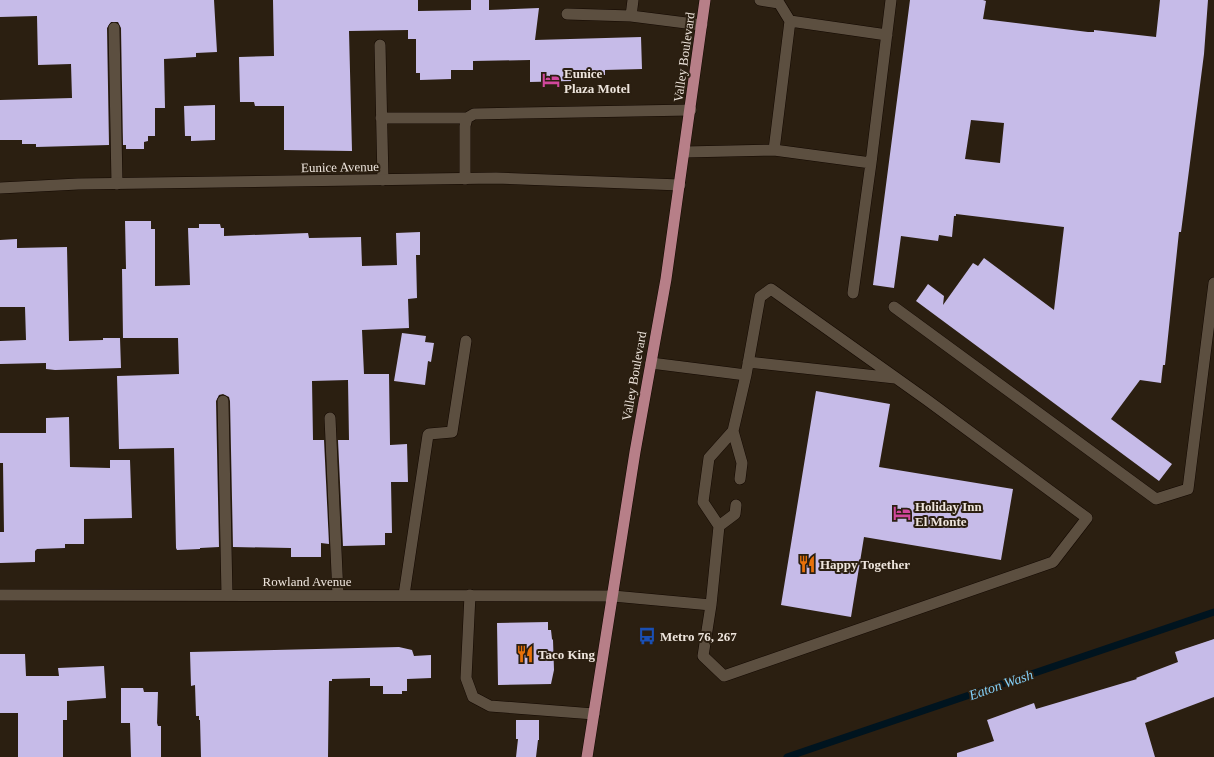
<svg xmlns="http://www.w3.org/2000/svg" width="1214" height="757" viewBox="0 0 1214 757" font-family="'Times New Roman',serif">
	<style>
		.lines { fill: none; stroke-linecap: round; stroke-linejoin: round }
		.stream { stroke: #00141f; stroke-width: 7 }
		.building { fill: #c6bbe8; fill-rule: evenodd }
		.service-casing { stroke: #130801; stroke-width: 12 }
		.minor-casing { stroke: #130801; stroke-width: 12 }
		.primary-casing { stroke: #130801; stroke-width: 12 }
		.service { stroke: #5c4f40; stroke-width: 11 }
		.minor { stroke: #5c4f40; stroke-width: 11 }
		.primary { stroke: #b77f88; stroke-width: 11 }
		.labels { text-anchor: middle; dominant-baseline: central; stroke-width: 4; stroke-linejoin: round; paint-order: stroke }
		.street-label { font-size: 13px; fill: #eee5dd; stroke: #2b1f11 }
		.poi-label { font-size: 13px; font-weight: bold; fill: #eee5dd; stroke: #2b1f11; text-anchor: start }
		.water-label { font-size: 14px; font-style: italic; fill: #84d0f8; stroke: #2b1f11 }
	</style>
	<rect width="100%" height="100%" fill="#2b1f11"/>
	<g class="lines">
		<!-- stream -->
		<path class="stream" d="M 787,757 L 1214,612"/>
	</g>
	<!-- building -->
	<path class="building" d="M 0,0 L 214,0 L 217,52 L 196,53 L 196,57 L 164,59 L 165,108 L 155,108 L 155,136 L 148,136 L 148,141 L 144,142 L 144,149 L 126,149 L 126,145 L 123,145 L 121,28 L 118,22 L 111,22 L 107,28 L 109,145 L 36,147 L 36,144 L 22,144 L 22,140 L 0,140 L 0,100 L 72,98 L 71,64 L 38,65 L 37,16 L 0,17 Z
		M 273,0 L 418,0 L 418,11 L 471,10 L 471,0 L 489,0 L 489,10 L 539,8 L 535,40 L 641,37 L 642,69 L 605,70 L 605,75 L 571,75 L 571,81 L 530,82 L 530,60 L 473,61 L 473,70 L 451,70 L 451,79 L 420,80 L 420,73 L 416,73 L 416,39 L 408,39 L 408,30 L 349,31 L 352,151 L 284,150 L 284,106 L 255,106 L 254,102 L 240,102 L 239,57 L 274,56 Z
		M 910,0 L 983,0 L 986,1 L 983,19 L 1088,32 L 1094,32 L 1094,30 L 1156,37 L 1160,0 L 1208,0 L 1204,54 L 1184,209 L 1181,232 L 1179,232 L 1165,365 L 1163,365 L 1161,383 L 1140,380 L 1111,419 L 1172,464 L 1159,481 L 916,301 L 928,284 L 944,296 L 943,305 L 973,263 L 978,266 L 984,258 L 1054,310 L 1064,227 L 956,214 L 956,216 L 954,216 L 952,237 L 939,235 L 938,241 L 901,236 L 894,288 L 873,285 ZM 971,120 L 1004,123 L 1000,163 L 965,159 Z
		M 215,105 L 215,140 L 191,141 L 191,136 L 185,136 L 184,106 Z
		M 125,221 L 151,221 L 151,229 L 155,229 L 155,286 L 190,285 L 188,228 L 199,228 L 199,224 L 220,224 L 221,228 L 224,228 L 224,236 L 308,233 L 309,238 L 361,237 L 362,266 L 397,265 L 396,233 L 420,232 L 420,255 L 416,255 L 417,298 L 408,299 L 409,328 L 362,330 L 364,374 L 389,374 L 390,445 L 407,444 L 408,482 L 391,482 L 392,533 L 385,533 L 385,545 L 343,546 L 338,440 L 349,440 L 348,380 L 312,381 L 313,440 L 324,440 L 329,544 L 321,543 L 321,557 L 291,557 L 291,548 L 233,547 L 230,401 L 229,397 L 223,394 L 219,395 L 216,401 L 219,547 L 200,548 L 200,549 L 177,550 L 176,548 L 174,448 L 119,449 L 117,376 L 179,374 L 178,338 L 123,338 L 122,269 L 126,269 Z
		M 17,239 L 17,248 L 67,247 L 69,341 L 103,340 L 103,338 L 120,338 L 121,368 L 55,370 L 46,369 L 46,363 L 0,364 L 0,341 L 26,340 L 25,307 L 0,307 L 0,240 Z
		M 402,333 L 426,336 L 425,342 L 434,343 L 431,362 L 428,361 L 425,385 L 394,381 Z
		M 816,391 L 890,404 L 879,467 L 1013,489 L 1001,560 L 864,537 L 851,617 L 781,605 Z
		M 69,417 L 70,467 L 110,468 L 110,460 L 130,460 L 132,518 L 84,519 L 84,544 L 65,544 L 65,548 L 37,549 L 35,551 L 35,562 L 0,563 L 0,532 L 4,532 L 3,463 L 0,463 L 0,433 L 46,433 L 46,418 Z
		M 548,622 L 548,630 L 551,630 L 552,639 L 553,640 L 554,670 L 551,684 L 498,685 L 497,623 Z
		M 1214,639 L 1214,697 L 1145,723 L 1155,757 L 957,757 L 957,753 L 994,741 L 987,720 L 1034,703 L 1036,709 L 1137,679 L 1136,678 L 1178,662 L 1175,652 Z
		M 399,647 L 412,650 L 414,656 L 431,655 L 431,678 L 407,679 L 407,691 L 402,691 L 402,694 L 383,694 L 383,686 L 370,686 L 370,678 L 332,679 L 332,681 L 329,681 L 328,757 L 201,757 L 200,720 L 199,720 L 199,716 L 196,716 L 195,685 L 191,686 L 190,652 Z
		M 0,654 L 25,654 L 26,676 L 59,676 L 58,668 L 104,666 L 106,698 L 67,701 L 67,720 L 63,720 L 63,757 L 18,757 L 18,713 L 0,713 Z
		M 121,688 L 143,688 L 144,692 L 158,692 L 157,723 L 158,726 L 161,726 L 161,757 L 131,757 L 130,723 L 121,723 Z
		M 516,720 L 539,720 L 539,740 L 538,740 L 536,757 L 516,757 L 518,739 L 516,739 Z"/>
	<g class="lines">
		<!-- service casing -->
		<g class="service-casing">
			<path id="service" d="M 633,0 L 631,16 L 702,25
				M 567,14 L 631,16
				M 790,21 L 887,35
				M 114,28 L 117,184
				M 380,45 L 383,180
				M 381,118 L 467,118
				M 774,150 L 871,163 L 891,0
				M 685,152 L 774,150 L 790,21 L 779,3 L 760,0
				M 465,179 L 465,126 L 467,118 L 474,114 L 691,110
				M 853,293 L 871,163
				M 894,307 L 1156,499 L 1188,489 L 1214,283
				M 748,362 L 895,378
				M 651,363 L 746,375
				M 223,401 L 227,595
				M 330,418 L 338,595
				M 733,431 L 742,463 L 740,479
				M 719,526 L 735,514 L 736,505
				M 404,595 L 428,435 L 429,434 L 452,432 L 466,341
				M 470,595 L 466,678 L 473,697 L 490,706 L 594,714
				M 613,596 L 711,605 L 719,526 L 703,502 L 709,458 L 733,431 L 746,375 L 760,297 L 771,289 L 927,400 L 1087,518 L 1053,562 L 724,676 L 703,656 L 711,605"/>
		</g>
		<!-- minor casing -->
		<g class="minor-casing">
			<path id="minor" d="M 0,188 L 78,184 L 496,178 L 680,185
				M 0,595 L 613,596"/>
		</g>
		<!-- primary casing -->
		<g class="primary-casing">
			<path id="primary" d="M 587,757 L 635,452 L 666,279 L 705,0"/>
		</g>
		<!-- service -->
		<use href="#service" class="service"/>
		<!-- minor -->
		<use href="#minor" class="minor"/>
		<!-- primary -->
		<use href="#primary" class="primary"/>
	</g>
	<!-- icons -->
	<defs>
		<g id="hotel-bare" transform="scale(1.38)"><path d="M-6-4.5h1.5V1H6V5H4.5V3h-9V5H-6ZM-4 0a1.8 1.8 0 1 1 3.6 0ZM.5 0V-2.5h3Q6-2.5 6 0Z" fill="#d1479c" stroke="#2b1f11" stroke-width="2.5" paint-order="stroke"/></g>
		<g id="restaurant-bare" transform="scale(1.38)"><path d="M-5-6h1v4h1v-4h1v4h1v-4h1v5L-1.5 .5V6h-2V.5L-5-1ZM5-6V6H3V1.5H1.5Q1.5-4 5-6Z" fill="#e8710a" stroke="#2b1f11" stroke-width="2.5" paint-order="stroke"/></g>
		<g id="bus-bare" transform="scale(1.38)"><path d="M-5-6H5V4H4V6H2V4H-2V6H-4V4H-5ZM-3.5-4V0h7V-4ZM-3.5 1.2v1.5H-2V1.2ZM2 1.2v1.5H3.5V1.2Z" fill="#1a4fb4" stroke="#2b1f11" stroke-width="2.5" paint-order="stroke"/></g>
	</defs>
	<g fill-rule="evenodd">
		<use href="#hotel-bare" x="551" y="80"/>
		<use href="#hotel-bare" x="902" y="513"/>
		<use href="#restaurant-bare" x="807" y="564"/>
		<use href="#bus-bare" x="647" y="636"/>
		<use href="#restaurant-bare" x="525" y="654"/>
	</g>
	<g class="labels">
		<!-- street labels -->
		<g class="street-label">
			<text transform="translate(684 57) rotate(-82)">Valley Boulevard</text>
			<text transform="translate(340 167) rotate(-1)">Eunice Avenue</text>
			<text transform="translate(634 376) rotate(-80)">Valley Boulevard</text>
			<text x="307" y="581">Rowland Avenue</text>
		</g>
		<!-- poi labels -->
		<g class="poi-label">
			<text x="564" y="73">Eunice<tspan x="564" dy="15">Plaza Motel</tspan></text>
			<text x="915" y="506">Holiday Inn<tspan x="915" dy="15">El Monte</tspan></text>
			<text x="820" y="564">Happy Together</text>
			<text x="660" y="636">Metro 76, 267</text>
			<text x="538" y="654">Taco King</text>
		</g>
		<!-- water labels -->
		<g class="water-label">
			<text transform="translate(1001 685) rotate(-19)">Eaton Wash</text>
		</g>
	</g>
</svg>
